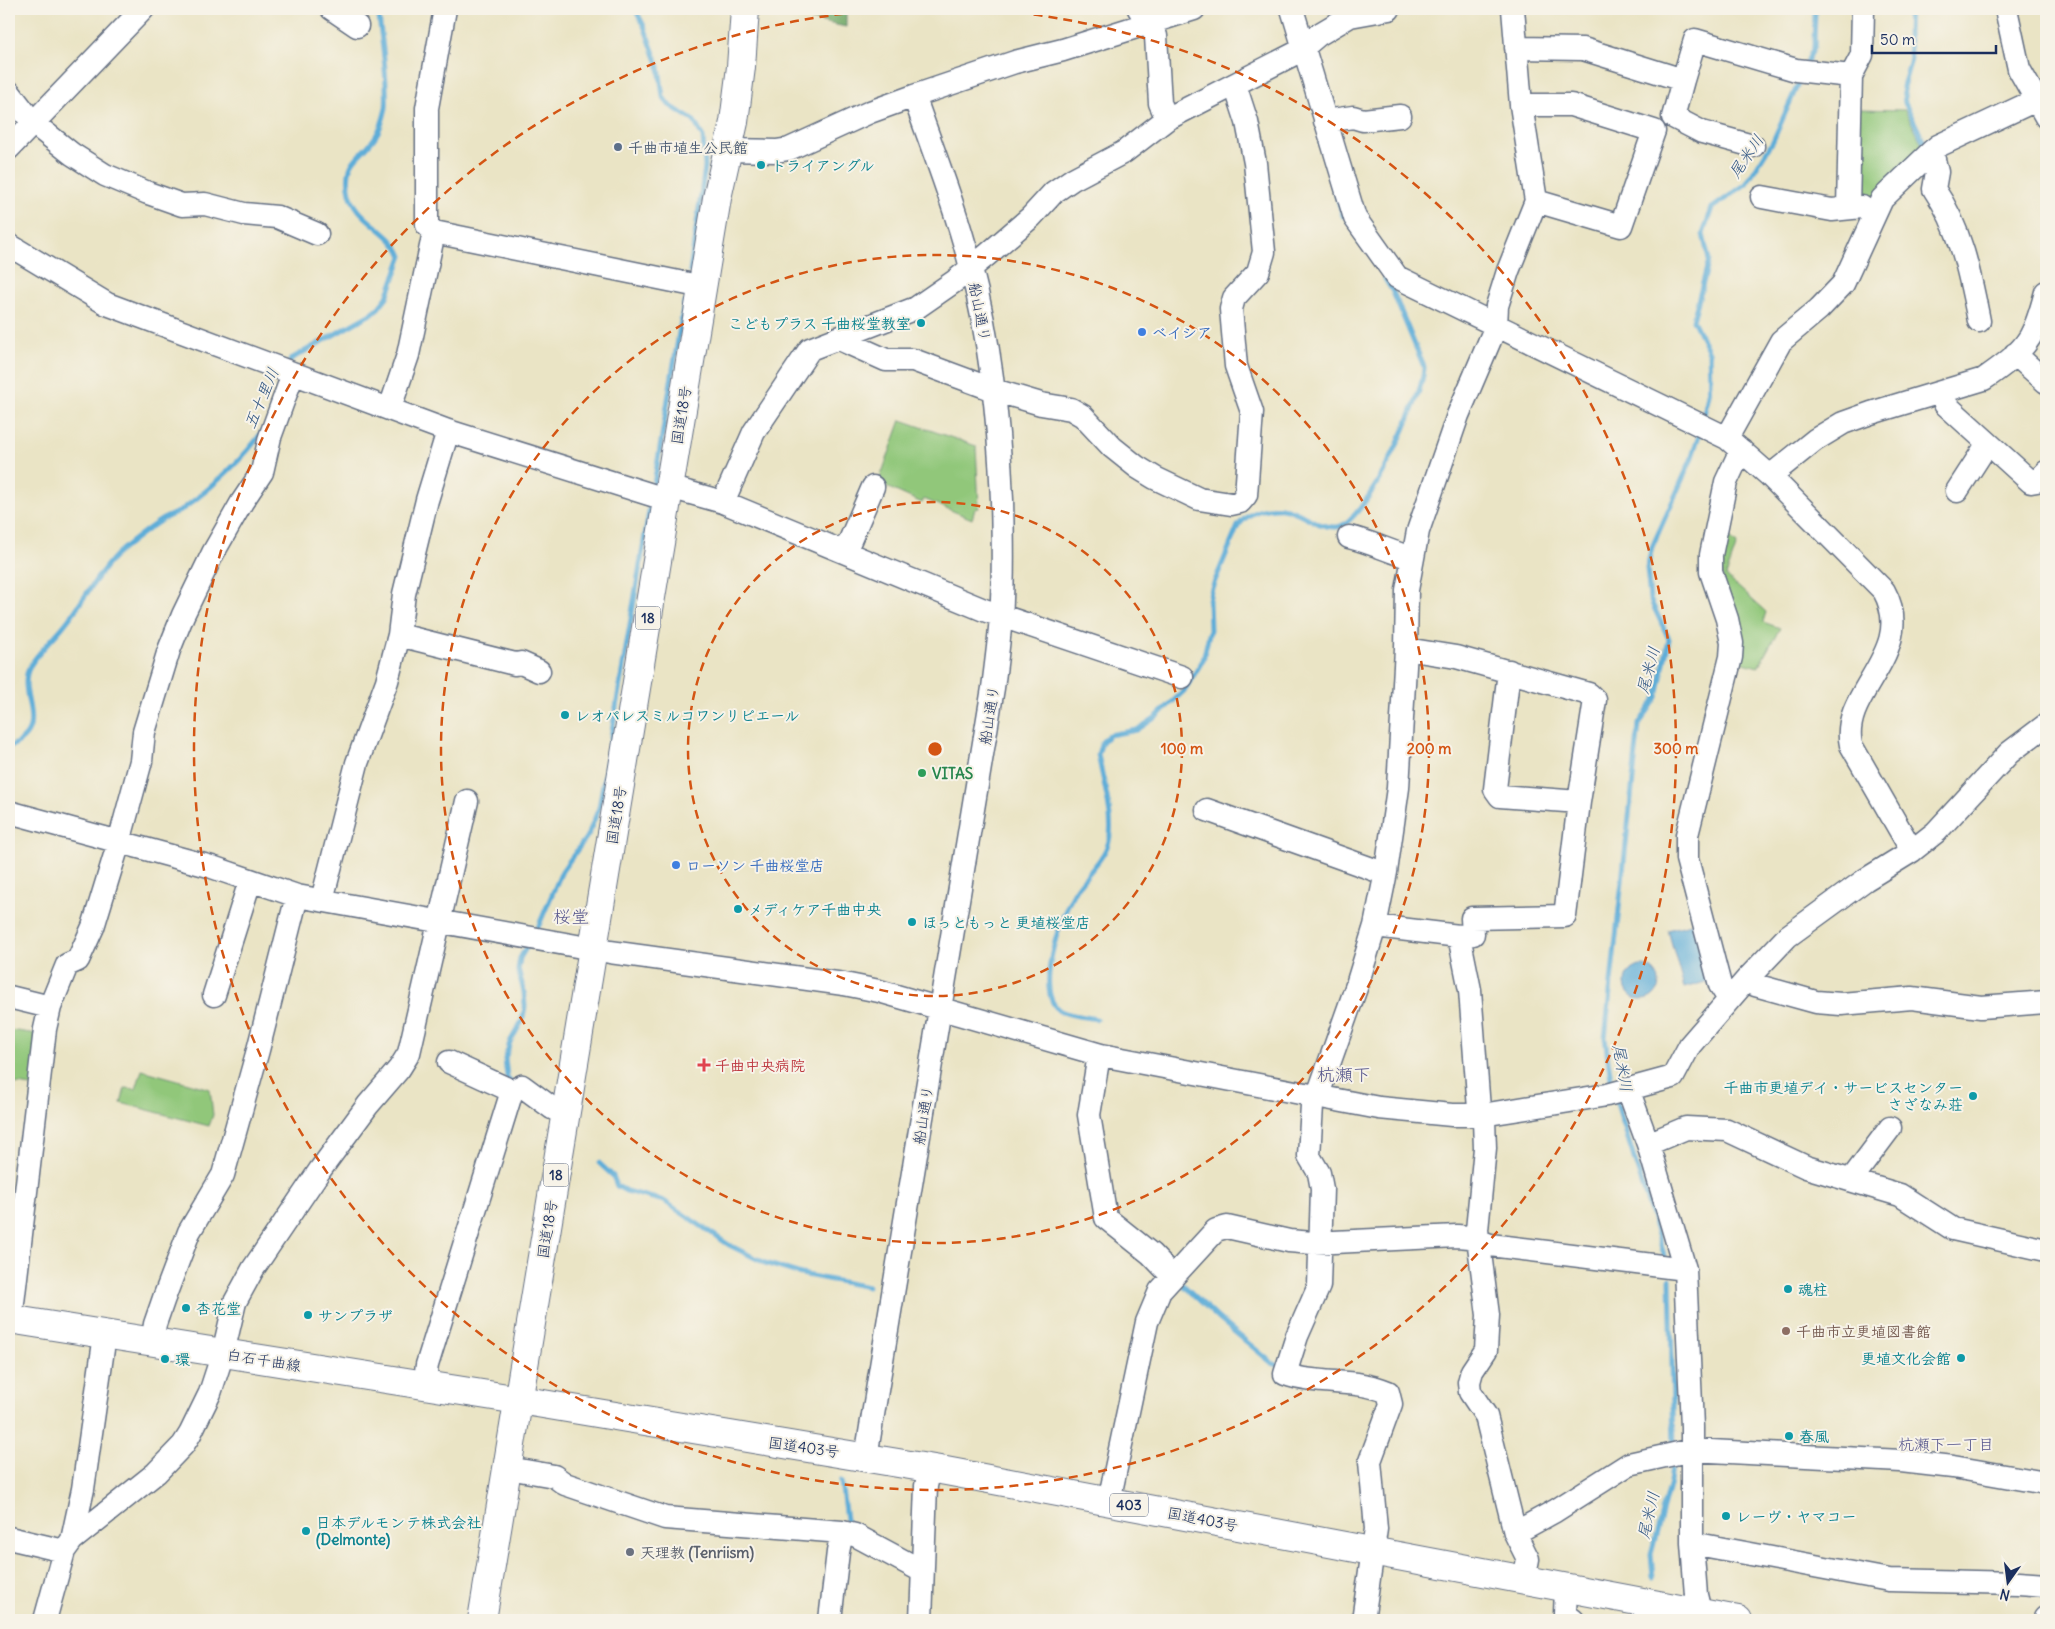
<svg xmlns="http://www.w3.org/2000/svg" width="2055" height="1629" viewBox="0 0 2055 1629" font-family="Delius,'Klee One',sans-serif">
	<style>
		.green { fill: #91c77a; stroke: #567b6c }
		.forest { fill: #74ac6a; stroke: #486e64 }
		.water { fill: #5eadd8; stroke: #3c6e9b }
		.lines { fill: none; stroke-linecap: round; stroke-linejoin: round }
		.stream { stroke: #5eadd8; stroke-width: 5 }
		.minor-casing { stroke: #636e82; stroke-width: 25 }
		.major-casing { stroke: #636e82; stroke-width: 30 }
		.highway-casing { stroke: #636e82; stroke-width: 30 }
		.minor { stroke: #fff; stroke-width: 22 }
		.major { stroke: #fff; stroke-width: 28 }
		.highway { stroke: #fff; stroke-width: 28 }
		.ring { fill: none; stroke: #d45514; stroke-width: 2.5; stroke-dasharray: 9 6 }
		.service-dot { fill: #5c6f8a; stroke: #f7f3e8; stroke-width: 2 }
		.culture-dot { fill: #0f9aa8; stroke: #f7f3e8; stroke-width: 2 }
		.shop-dot { fill: #3f7fe0; stroke: #f7f3e8; stroke-width: 2 }
		.leisure-dot { fill: #2e9e5b; stroke: #f7f3e8; stroke-width: 2 }
		.health-dot { fill: #e0444e; stroke: #f7f3e8; stroke-width: 2 }
		.education-dot { fill: #8d6e63; stroke: #f7f3e8; stroke-width: 2 }
		.worship-dot { fill: #6b7280; stroke: #f7f3e8; stroke-width: 2 }
		.labels { text-anchor: middle; dominant-baseline: central; stroke-width: 4; stroke-linejoin: round; paint-order: stroke }
		.shield { fill: #f7f3e8; stroke: #5d6a87; stroke-width: 1 }
		.shield-label { font-size: 14px; font-weight: bold; fill: #1b2f5e }
		.service-label { font-size: 15px; font-weight: bold; fill: #4e5e75; stroke: #f7f3e8; text-anchor: start }
		.culture-label { font-size: 15px; font-weight: bold; fill: #0d838f; stroke: #f7f3e8; text-anchor: start }
		.street-label { font-size: 15px; fill: #1b2f5e; stroke: #f7f3e8 }
		.shop-label { font-size: 15px; font-weight: bold; fill: #366cbe; stroke: #f7f3e8; text-anchor: start }
		.leisure-label { font-size: 15px; font-weight: bold; fill: #27864d; stroke: #f7f3e8; text-anchor: start }
		.health-label { font-size: 15px; font-weight: bold; fill: #be3a42; stroke: #f7f3e8; text-anchor: start }
		.education-label { font-size: 15px; font-weight: bold; fill: #785e54; stroke: #f7f3e8; text-anchor: start }
		.worship-label { font-size: 15px; font-weight: bold; fill: #5b616d; stroke: #f7f3e8; text-anchor: start }
		.water-label { font-size: 16px; font-style: italic; fill: #2f5583; stroke: #f7f3e8 }
		.neighbourhood-label { font-size: 16px; fill: #55558c; stroke: #f7f3e8 }
		.quarter-label { font-size: 18px; fill: #55558c; stroke: #f7f3e8 }
		.centre { fill: #d45514; stroke: #f7f3e8; stroke-width: 2.5 }
		.ring-label { font-size: 15px; text-anchor: middle; font-weight: bold; fill: #d45514; stroke: #f7f3e8; stroke-width: 4; stroke-linejoin: round; paint-order: stroke }
	</style>
	<rect width="100%" height="100%" fill="#f7f3e8"/>
	<filter id="ink" filterUnits="userSpaceOnUse"><feTurbulence type="fractalNoise" baseFrequency=".02" numOctaves="2"/><feDisplacementMap in="SourceGraphic" scale="10" xChannelSelector="R" yChannelSelector="G"/><feConvolveMatrix kernelMatrix="1 2 1 2 8 2 1 2 1" color-interpolation-filters="sRGB"/></filter>
	<filter id="wash" filterUnits="userSpaceOnUse"><feTurbulence type="fractalNoise" baseFrequency=".0096" numOctaves="4" result="noise"/><feDisplacementMap in="SourceGraphic" scale="20" xChannelSelector="R" yChannelSelector="G"/><feGaussianBlur stdDeviation="1.12" result="paint"/><feColorMatrix in="noise" values="0 0 0 0 0 0 0 0 0 0 0 0 0 0 0 0 0 1.4 0 .05"/><feComposite in="paint" operator="in"/></filter>
	<g filter="url(#wash)">
		<rect width="100%" height="100%" fill="#eae4c5"/>
		<!-- green -->
		<path class="green" d="M 1857,109 L 1905,110 L 1924,148 L 1872,199 L 1860,200 L 1853,196 Z
			M 901,420 L 976,446 L 979,508 L 975,509 L 972,519 L 924,499 L 922,503 L 880,484 L 879,481 Z
			M 1724,533 L 1737,544 L 1726,576 L 1766,612 L 1763,622 L 1780,628 L 1758,667 L 1740,662 L 1720,564 Z
			M 9,1030 L 38,1034 L 32,1086 L 9,1083 Z
			M 142,1070 L 210,1089 L 213,1115 L 209,1126 L 121,1103 L 125,1088 L 136,1089 Z"/>
		<!-- forest -->
		<path class="forest" d="M 786,9 L 846,9 L 846,27 L 785,14 Z"/>
		<!-- water -->
		<path class="water" d="M 1694,923 L 1709,981 L 1684,988 L 1668,930 Z
			M1625 983a17 17 0 1 1 34 0a17 17 0 1 1-34 0Z"/>
		<g class="lines">
			<!-- stream -->
			<path class="stream" d="M 635,9 L 644,26 L 659,67 L 663,97 L 669,105 L 694,121 L 703,137 L 705,167 L 690,271
				M 1909,9 L 1908,33 L 1911,59 L 1903,87 L 1905,103 L 1925,144
				M 1806,64 L 1814,47 L 1815,9
				M 1321,143 L 1343,216
				M 288,367 L 291,359 L 376,311 L 387,297 L 402,256 C 391,228 353,221 349,188 C 345,158 362,157 375,137 C 381,129 384,117 386,108 C 387,101 386,92 386,85 C 385,59 381,34 378,9
				M 1703,421 L 1710,383 L 1709,352 L 1693,320 L 1709,260 L 1703,234 L 1712,208 L 1746,184 L 1773,141 L 1801,77
				M 653,490 L 684,303
				M 9,747 C 52,729 16,696 29,668 C 35,655 56,636 65,624 C 83,602 95,577 115,556 C 125,546 150,527 163,519 C 169,516 177,513 183,509 C 211,488 242,461 262,432
				M 536,932 L 562,871 L 588,835 L 599,808 L 651,500
				M 1096,1019 C 1087,1017 1065,1015 1059,1010 C 1034,990 1061,914 1075,891 C 1085,875 1104,860 1109,841 C 1115,818 1102,778 1098,754 L 1102,742 L 1109,735 L 1137,730 L 1156,717 L 1184,691 L 1203,660 L 1210,630 L 1209,600 L 1212,588 L 1238,526 C 1246,516 1254,511 1267,509 C 1272,509 1277,507 1282,508 C 1301,510 1316,528 1336,527 C 1365,526 1424,396 1424,367 L 1393,292 L 1385,279
				M 510,1081 L 507,1077 L 505,1059 L 510,1042 L 522,1021 L 525,1007 L 524,992 L 518,969 L 520,958 L 529,943
				M 1612,1087 L 1605,1038 L 1639,724 L 1657,697 L 1669,639 L 1650,599 L 1647,568 L 1652,547 L 1691,460 L 1700,432
				M 1615,1097 L 1666,1261
				M 599,1163 L 613,1176 L 617,1186 L 626,1191 L 664,1201 L 729,1245 L 765,1263 L 801,1274 L 868,1287
				M 1670,1279 L 1674,1447
				M 1178,1280 L 1218,1318 L 1272,1363 L 1277,1365
				M 841,1481 L 847,1527
				M 1653,1577 L 1651,1554 L 1670,1482 L 1673,1459"/>
		</g>
	</g>
	<g filter="url(#ink)">
		<g class="lines">
			<!-- minor casing -->
			<g class="minor-casing">
				<path id="minor" d="M 332,9 L 357,26
					M 1139,9 L 1156,36 L 1160,103 L 1167,119
					M 1292,9 L 1355,218 L 1397,277 L 1727,438 L 1770,476 L 1884,591 C 1918,653 1839,692 1851,745 L 1912,851
					M 2006,9 L 2019,69 L 2046,117
					M 1516,48 L 1583,49 L 1683,80 L 1673,117 L 1702,132 L 1753,146
					M 1683,80 L 1695,40 L 1796,70 L 1851,76
					M 9,92 L 33,123 L 72,154 L 105,175 L 148,193 L 182,205 L 205,204 L 244,214 L 277,217 L 317,234
					M 1521,105 L 1571,105 L 1654,131 L 1621,226 L 1536,201
					M 1325,121 L 1353,117 L 1363,120 L 1400,116
					M 9,148 L 143,9
					M 728,150 L 776,151 L 789,149 L 870,112 L 914,96 L 1015,62 L 1063,50 L 1194,9
					M 1762,197 L 1832,210 L 1862,207
					M 1848,207 L 1851,76 L 1862,55 L 1863,9
					M 434,232 L 703,287
					M 9,245 L 107,304 L 448,431 L 668,500
					M 1979,321 C 1970,275 1961,228 1934,189 L 1937,172 L 1932,151 L 1938,146 L 2036,100
					M 837,338 L 886,360 L 913,360 L 994,390 L 1041,404 L 1071,409 L 1083,416 L 1112,447 L 1137,467 L 1155,478 L 1199,499 L 1231,504 L 1240,502 L 1246,495 L 1252,412 L 1236,366 L 1231,309 L 1234,298 L 1258,272 L 1264,252 L 1255,163 L 1247,122 L 1235,85
					M 2015,354 L 2046,382
					M 1942,393 L 1945,404 L 2031,482 L 2037,481 L 2046,472
					M 390,408 L 408,355 L 434,232 L 427,225 L 427,108 L 445,9
					M 1727,438 L 1781,341 L 1819,309 L 1843,284 L 1882,199 L 1932,151
					M 1770,476 L 1815,440 L 1843,423 L 1871,413 L 1984,379 C 2000,368 2020,354 2030,337 C 2038,323 2042,307 2046,292
					M 669,487 L 723,502 L 984,610 L 1182,677
					M 1957,491 L 1988,443
					M 723,502 L 754,432 L 810,349 L 916,308 L 955,281 L 987,255 L 1031,217 L 1054,192 L 1073,179 L 1124,152 L 1167,119 L 1298,52 L 1318,35 L 1350,16 L 1389,9
					M 1349,537 C 1371,542 1390,552 1412,558
					M 845,552 L 873,487
					M 399,635 L 515,664 L 521,663 L 539,671
					M 1406,649 L 1456,657 L 1589,694 L 1595,700 L 1579,802 L 1565,916 L 1472,918 L 1473,934 L 1459,936
					M 1509,671 L 1495,789 L 1500,796 L 1579,802
					M 1207,810 L 1375,870 L 1386,872
					M 9,812 L 212,867 L 297,896 L 610,952 L 844,984 L 879,991 L 1101,1055 L 1379,1108 L 1452,1115 L 1482,1115 L 1607,1095 L 1673,1077 L 1690,1045 L 1748,978 L 1788,936 L 1865,880 L 1912,851 L 1936,832 L 2009,753 L 2046,725
					M 322,900 L 357,763 L 387,681 L 399,635 L 404,594 L 427,500 L 448,431
					M 1375,926 L 1459,936 L 1470,990 L 1479,1109 L 1484,1120 L 1485,1148 L 1477,1230 L 1488,1315 L 1486,1350 L 1472,1371 L 1469,1382 L 1470,1392 L 1486,1416 L 1515,1533 L 1528,1559 L 1524,1580
					M 1748,978 L 1755,985 L 1816,1002 L 1841,1004 L 1912,998 L 1981,1007 L 2046,1002
					M 214,995 L 250,881
					M 9,997 L 50,1007
					M 1729,999 L 1720,985 L 1687,859 L 1687,835 L 1731,657 L 1732,643 L 1727,619 L 1711,572 L 1711,555 L 1726,482 L 1741,450
					M 1101,1055 L 1098,1061 L 1089,1115 L 1106,1218 L 1151,1254 L 1172,1276
					M 449,1062 L 512,1091 L 522,1086 L 552,1108 L 567,1115
					M 1628,1089 L 1648,1144 L 1685,1269 L 1692,1427 L 1692,1543 L 1696,1595 L 1702,1620
					M 1648,1144 L 1686,1128 L 1727,1130 L 1806,1167 L 1900,1195 L 1953,1229 L 2046,1250
					M 1851,1180 L 1890,1128
					M 11,1320 L 45,1029 L 50,1007 L 67,965 L 78,960 L 93,927 L 119,842 L 141,761 L 144,732 L 169,650 L 183,615 L 213,553 L 242,502 L 262,472 L 270,437 L 293,374
					M 152,1342 L 155,1324 L 164,1298 L 189,1232 L 223,1175 L 258,1050 L 297,896
					M 424,1386 L 427,1365 L 512,1091
					M 866,1457 L 993,688 C 996,665 999,641 1001,617 C 1004,578 1003,539 1002,500 C 999,422 991,344 971,268 C 956,209 934,153 914,96
					M 508,1468 L 554,1476 L 565,1484 L 665,1518 L 842,1532 L 855,1535 L 922,1571
					M 1109,1501 L 1147,1322 L 1160,1291 L 1216,1230 L 1227,1227 L 1289,1241 L 1313,1243 L 1457,1236 L 1469,1237 L 1490,1245 L 1685,1269
					M 1515,1533 L 1555,1511 L 1629,1464 L 1692,1450 L 1901,1461 L 1953,1467 L 2046,1483
					M 9,1538 L 64,1551
					M 72,1540 L 83,1489 L 105,1335
					M 1692,1543 L 1889,1580 L 2018,1583 L 2046,1585
					M 1566,1588 L 1565,1614 L 1573,1620
					M 45,1620 L 64,1551 L 72,1540 L 156,1473 L 183,1445 L 190,1434 L 210,1393 L 223,1353 L 235,1302 L 253,1269 L 320,1170 L 368,1105 L 399,1069 L 409,1053 L 467,801
					M 830,1620 L 838,1552 L 842,1532
					M 921,1620 L 926,1486 L 930,1468
					M 1363,1620 L 1376,1529 L 1370,1461 L 1391,1404 L 1388,1392 C 1356,1378 1319,1386 1285,1374 L 1297,1336 L 1319,1286 L 1322,1189 L 1319,1173 L 1309,1156 L 1312,1105 L 1320,1089 L 1357,985 L 1375,926 L 1386,872 L 1398,788 L 1406,649 L 1407,590 L 1418,531 L 1458,415 L 1496,326 L 1497,306 L 1508,271 L 1536,201 L 1521,105 L 1513,9
					M 2046,1620 L 2046,1617"/>
			</g>
			<!-- major casing -->
			<g class="major-casing">
				<path id="major" d="M 9,1319 L 519,1400"/>
			</g>
			<!-- highway casing -->
			<g class="highway-casing">
				<path id="highway" d="M 519,1400 L 946,1471 L 1738,1620
					M 482,1620 L 717,198 L 734,122 L 741,67 L 745,9"/>
			</g>
			<!-- minor -->
			<use href="#minor" class="minor"/>
			<!-- major -->
			<use href="#major" class="major"/>
			<!-- highway -->
			<use href="#highway" class="highway"/>
		</g>
	</g>
	<!-- distance rings -->
	<g class="ring">
		<circle cx="935" cy="749" r="247"/>
		<circle cx="935" cy="749" r="494"/>
		<path d="M974 9A741 741 0 1 1 896 9"/>
	</g>
	<!-- markers -->
	<circle class="service-dot" cx="618" cy="147" r="5"/>
	<g class="culture-dot">
		<circle cx="761" cy="165" r="5"/>
		<circle cx="921" cy="323" r="5"/>
		<circle cx="565" cy="715" r="5"/>
		<circle cx="738" cy="909" r="5"/>
		<circle cx="912" cy="922" r="5"/>
		<circle cx="1973" cy="1096" r="5"/>
		<circle cx="1788" cy="1289" r="5"/>
		<circle cx="186" cy="1308" r="5"/>
		<circle cx="308" cy="1315" r="5"/>
		<circle cx="1961" cy="1358" r="5"/>
		<circle cx="165" cy="1359" r="5"/>
		<circle cx="1789" cy="1436" r="5"/>
		<circle cx="1726" cy="1516" r="5"/>
		<circle cx="306" cy="1531" r="5"/>
	</g>
	<g class="shop-dot">
		<circle cx="1142" cy="332" r="5"/>
		<circle cx="676" cy="865" r="5"/>
	</g>
	<circle class="leisure-dot" cx="922" cy="773" r="5"/>
	<path class="health-dot" d="M701.5 1057.5h5v5h5v5h-5v5h-5v-5h-5v-5h5z"/>
	<circle class="education-dot" cx="1786" cy="1331" r="5"/>
	<circle class="worship-dot" cx="630" cy="1552" r="5"/>
	<g class="labels">
		<!-- shield labels -->
		<g class="shield">
			<rect x="635.5" y="606.5" width="25" height="23" rx="4"/>
			<rect x="543.5" y="1163.5" width="25" height="23" rx="4"/>
			<rect x="1110" y="1493.5" width="38" height="23" rx="4"/>
		</g>
		<g class="shield-label">
			<text x="648" y="618">18</text>
			<text x="556" y="1175">18</text>
			<text x="1129" y="1505">403</text>
		</g>
		<!-- service labels -->
		<g class="service-label">
			<text x="628" y="147">千曲市埴生公民館</text>
		</g>
		<!-- culture labels -->
		<g class="culture-label">
			<text x="771" y="165">トライアングル</text>
			<text x="911" y="323" text-anchor="end">こどもプラス 千曲桜堂教室</text>
			<text x="575" y="715">レオパレスミルコワンリピエール</text>
			<text x="748" y="909">メディケア千曲中央</text>
			<text x="922" y="922">ほっともっと 更埴桜堂店</text>
			<text x="1963" y="1087" text-anchor="end">千曲市更埴デイ・サービスセンター<tspan x="1963" dy="17">さざなみ荘</tspan></text>
			<text x="1798" y="1289">魂柱</text>
			<text x="196" y="1308">杏花堂</text>
			<text x="318" y="1315">サンプラザ</text>
			<text x="1951" y="1358" text-anchor="end">更埴文化会館</text>
			<text x="175" y="1359">環</text>
			<text x="1799" y="1436">春風</text>
			<text x="1736" y="1516">レーヴ・ヤマコー</text>
			<text x="316" y="1522">日本デルモンテ株式会社<tspan x="316" dy="17">(Delmonte)</tspan></text>
		</g>
		<!-- street labels -->
		<g class="street-label">
			<text transform="translate(980 312) rotate(79)">船山通り</text>
			<text transform="translate(681 415) rotate(-81)">国道18号</text>
			<text transform="translate(989 715) rotate(-81)">船山通り</text>
			<text transform="translate(616 815) rotate(-81)">国道18号</text>
			<text transform="translate(923 1115) rotate(-81)">船山通り</text>
			<text transform="translate(547 1229) rotate(-81)">国道18号</text>
			<text transform="translate(264 1360) rotate(9)">白石千曲線</text>
			<text transform="translate(804 1447) rotate(8)">国道403号</text>
			<text transform="translate(1203 1519) rotate(11)">国道403号</text>
		</g>
		<!-- shop labels -->
		<g class="shop-label">
			<text x="1152" y="332">ベイシア</text>
			<text x="686" y="865">ローソン 千曲桜堂店</text>
		</g>
		<!-- leisure labels -->
		<g class="leisure-label">
			<text x="932" y="773">VITAS</text>
		</g>
		<!-- health labels -->
		<g class="health-label">
			<text x="715" y="1065">千曲中央病院</text>
		</g>
		<!-- education labels -->
		<g class="education-label">
			<text x="1796" y="1331">千曲市立更埴図書館</text>
		</g>
		<!-- worship labels -->
		<g class="worship-label">
			<text x="640" y="1552">天理教 (Tenriism)</text>
		</g>
		<!-- water labels -->
		<g class="water-label">
			<text transform="translate(1746 156) rotate(-56)">尾米川</text>
			<text transform="translate(261 398) rotate(-67)">五十里川</text>
			<text transform="translate(1648 670) rotate(-75)">尾米川</text>
			<text transform="translate(1623 1068) rotate(80)">尾米川</text>
			<text transform="translate(1648 1515) rotate(-77)">尾米川</text>
		</g>
		<!-- neighbourhood labels -->
		<g class="neighbourhood-label">
			<text x="1946" y="1444">杭瀬下一丁目</text>
		</g>
		<!-- quarter labels -->
		<g class="quarter-label">
			<text x="571" y="916">桜堂</text>
			<text x="1344" y="1074">杭瀬下</text>
		</g>
	</g>
	<circle cx="935" cy="749" r="8" class="centre"/>
	<g class="ring-label">
		<text x="1182" y="754">100 m</text>
		<text x="1429" y="754">200 m</text>
		<text x="1676" y="754">300 m</text>
	</g>
	<!-- margin -->
	<rect width="2055" height="1629" fill="none" stroke="#f7f3e8" stroke-width="30"/>
	<!-- north arrow -->
	<g transform="translate(2008 1582) rotate(194)" stroke="#f7f3e8" stroke-width="4" paint-order="stroke">
	<path d="M0-4L9 19L0 12L-9 19Z" fill="#1b2f5e"/>
	<text y="-8" font-size="14" font-weight="bold" text-anchor="middle" fill="#1b2f5e">N</text>
	</g>
	<!-- scale -->
	<path d="M1872 45v8h124v-8" fill="none" stroke="#1b2f5e" stroke-width="2.5"/>
	<text x="1880" y="45" font-size="15" fill="#1b2f5e" stroke="#f7f3e8" stroke-width="4" paint-order="stroke">50 m</text>
</svg>
